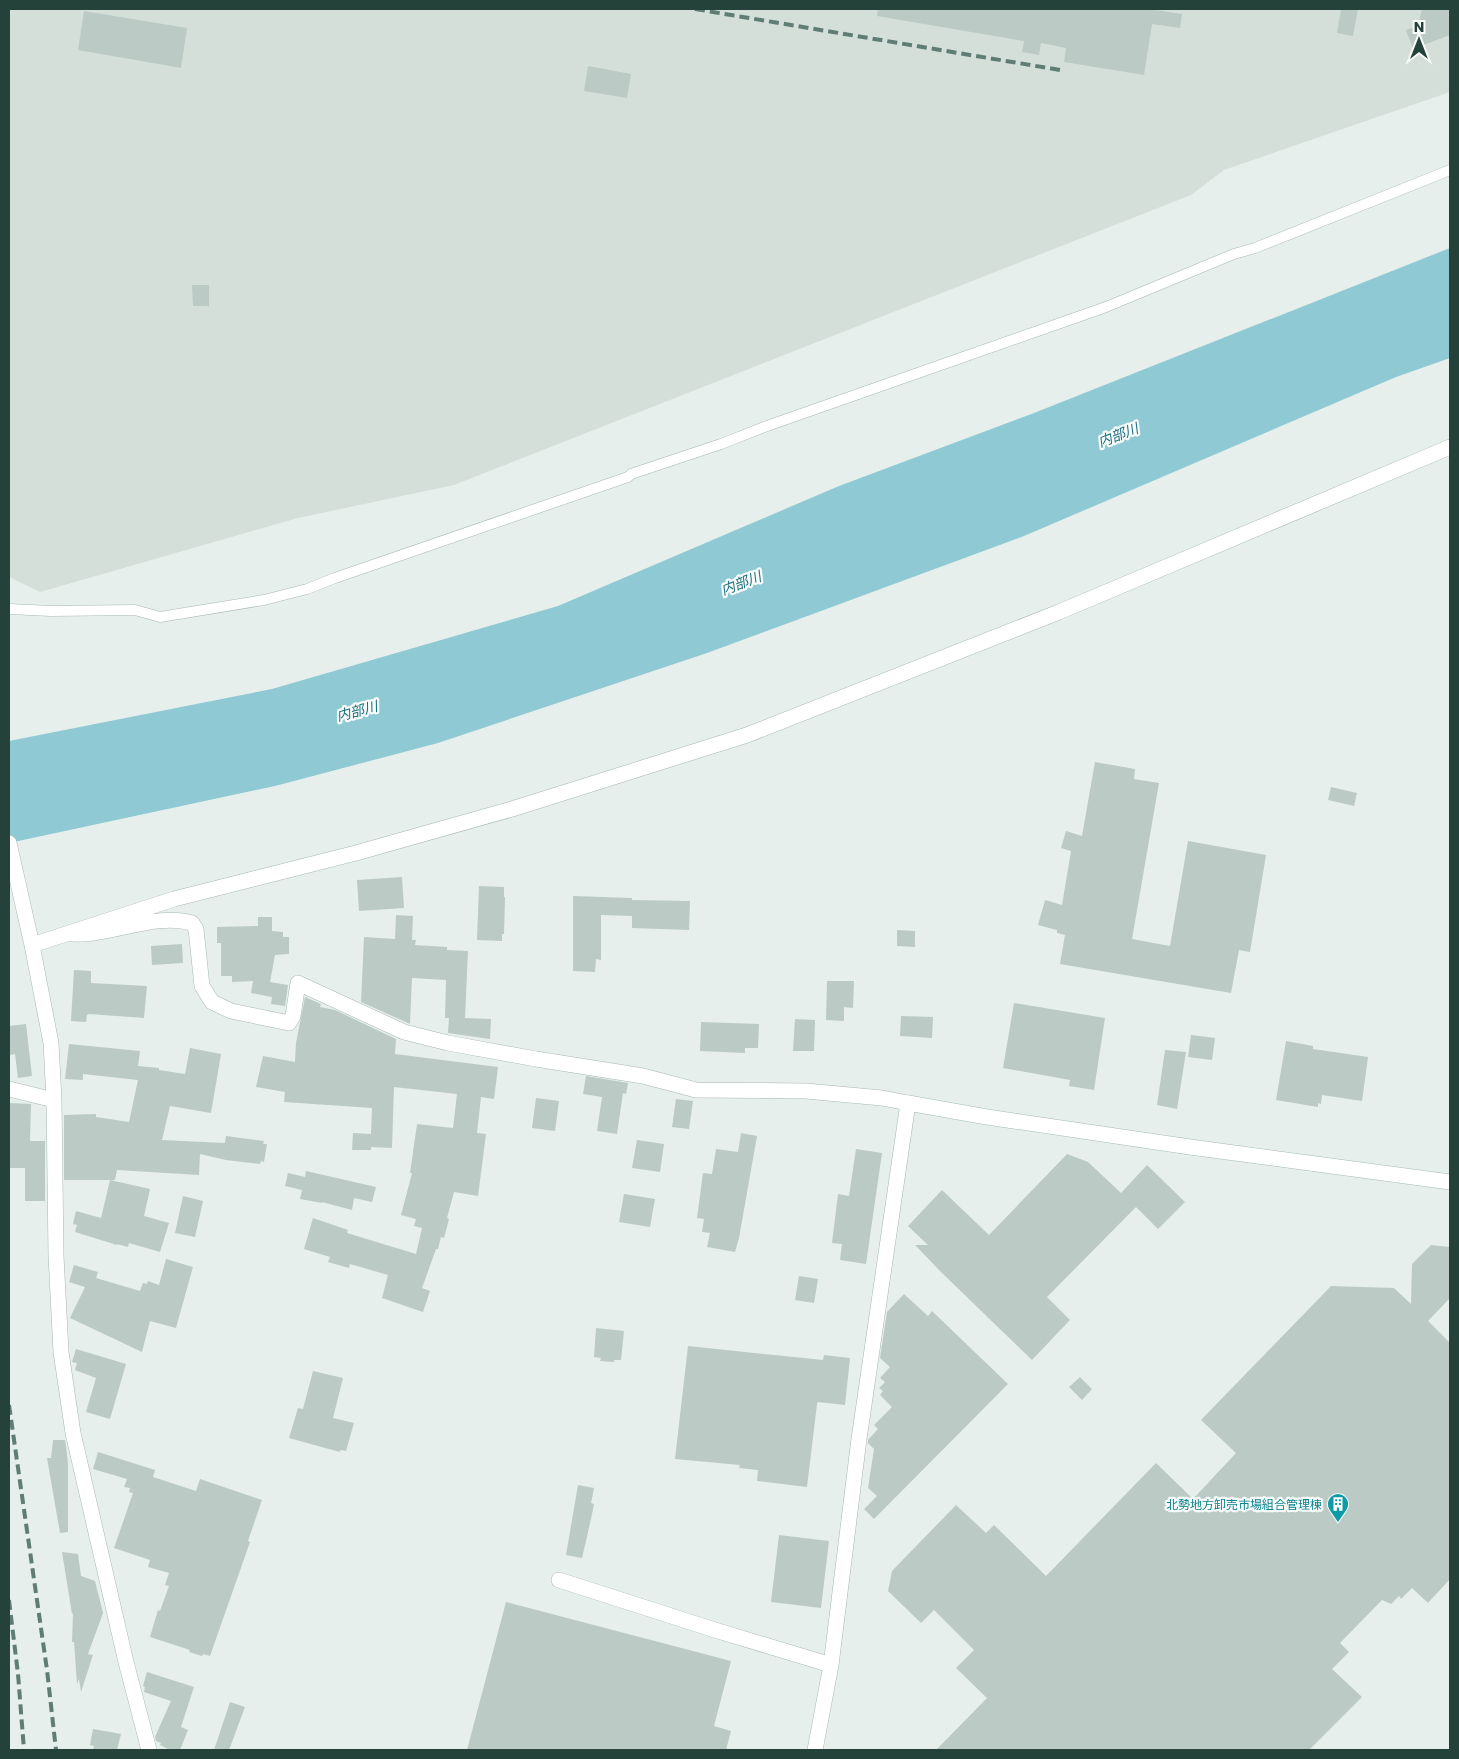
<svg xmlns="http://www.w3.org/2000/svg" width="1459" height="1759" viewBox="0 0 1459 1759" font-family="Poppins,'Noto Sans JP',sans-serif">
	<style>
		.built { fill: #d4dfda }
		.water { fill: #8ec9d4 }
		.building { fill: #bbcac4 }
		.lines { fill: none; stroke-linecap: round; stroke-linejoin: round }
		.lane-casing { stroke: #a8b8b2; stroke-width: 11 }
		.street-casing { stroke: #a8b8b2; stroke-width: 16 }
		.secondary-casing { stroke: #a4bbb3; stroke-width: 16 }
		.lane { stroke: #fff; stroke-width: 10 }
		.street { stroke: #fff; stroke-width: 15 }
		.secondary { stroke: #fff; stroke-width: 15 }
		.rail { stroke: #5f7d75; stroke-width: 4; stroke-dasharray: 10 5; stroke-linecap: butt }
		.labels { text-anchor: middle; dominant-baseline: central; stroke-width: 4.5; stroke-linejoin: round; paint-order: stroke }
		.culture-label { font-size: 12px; fill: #0d838f; stroke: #f7fbf9; text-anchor: end }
		.water-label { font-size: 14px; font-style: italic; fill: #1c6f80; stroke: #f7fbf9 }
	</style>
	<rect width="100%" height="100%" fill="#e6efeb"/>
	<!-- built -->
	<path class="built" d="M 9,9 L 1450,9 L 1450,92 L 1224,170 L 1191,195 L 454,485 L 298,518 L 40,592 L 9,577 Z"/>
	<!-- water -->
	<path class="water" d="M 1450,248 L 1450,358 L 1396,377 L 1024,536 L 707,653 L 438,743 L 275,786 L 9,843 L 9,741 L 272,689 L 558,606 L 839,486 L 1034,413 Z"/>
	<!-- building -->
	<path class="building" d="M 878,9 L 1149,9 L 1182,14 L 1180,28 L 1152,24 L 1144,75 L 1064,62 L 1066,48 L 1041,43 L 1039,55 L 1022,52 L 1024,41 L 877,16 Z
		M 1341,9 L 1358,9 L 1353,36 L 1337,33 Z
		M 1422,9 L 1450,9 L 1450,35 L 1413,49 L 1406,30 L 1418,26 Z
		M 84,11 L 187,28 L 181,68 L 78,50 Z
		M 588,66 L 631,74 L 627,98 L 584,91 Z
		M 192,285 L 209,285 L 209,306 L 193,306 Z
		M 1095,762 L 1135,769 L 1134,779 L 1159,783 L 1132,939 L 1170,946 L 1188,841 L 1266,855 L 1250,952 L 1239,950 L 1231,993 L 1060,964 L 1065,935 L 1057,933 L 1057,930 L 1038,925 L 1045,900 L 1062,905 L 1071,851 L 1061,848 L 1066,831 L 1082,836 Z
		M 1331,787 L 1357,793 L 1354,806 L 1328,800 Z
		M 402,877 L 404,908 L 359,911 L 357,880 Z
		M 479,886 L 504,887 L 504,897 L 505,897 L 504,934 L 502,934 L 502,941 L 477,940 Z
		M 573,896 L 632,898 L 632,900 L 690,901 L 689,930 L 632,928 L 632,916 L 601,915 L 601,960 L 596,959 L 595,972 L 573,971 Z
		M 396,915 L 413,916 L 412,940 L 416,940 L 415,945 L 447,947 L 447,950 L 468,951 L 465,1018 L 491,1019 L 490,1039 L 448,1033 L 449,1018 L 445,1018 L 446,980 L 412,978 L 410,1024 L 361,1002 L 364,937 L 395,939 Z
		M 258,917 L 272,917 L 272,931 L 283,932 L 283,937 L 289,937 L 289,954 L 275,955 L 270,982 L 288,985 L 285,1006 L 271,1004 L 272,997 L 251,993 L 253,981 L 232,982 L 232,976 L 221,976 L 221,943 L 217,943 L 217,927 L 258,926 Z
		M 897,930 L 915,931 L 915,947 L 897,946 Z
		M 182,944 L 183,963 L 152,965 L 151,946 Z
		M 74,970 L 91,971 L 91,983 L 147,986 L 144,1018 L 89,1014 L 87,1015 L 86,1022 L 71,1021 Z
		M 827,981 L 854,981 L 853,1008 L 844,1007 L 844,1021 L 826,1020 Z
		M 305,997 L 321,1004 L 320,1007 L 335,1010 L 396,1039 L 395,1054 L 498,1067 L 494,1099 L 481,1097 L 477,1133 L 486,1134 L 478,1196 L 454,1192 L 447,1218 L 449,1219 L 444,1238 L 441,1237 L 438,1249 L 436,1249 L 422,1288 L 430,1291 L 423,1312 L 382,1298 L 388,1275 L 350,1264 L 349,1268 L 328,1262 L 330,1257 L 304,1249 L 313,1218 L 348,1230 L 347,1233 L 416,1254 L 422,1228 L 414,1226 L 416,1219 L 401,1215 L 412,1173 L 410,1173 L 417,1124 L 453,1128 L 457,1094 L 394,1087 L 392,1148 L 371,1147 L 371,1150 L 352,1150 L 353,1133 L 371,1134 L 372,1108 L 284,1102 L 285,1092 L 256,1087 L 263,1056 L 295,1062 L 296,1043 Z
		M 1014,1003 L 1105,1018 L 1094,1090 L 1069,1086 L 1070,1080 L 1003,1068 Z
		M 901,1016 L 933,1017 L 932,1038 L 900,1036 Z
		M 795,1019 L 815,1020 L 814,1051 L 793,1051 Z
		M 701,1022 L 759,1024 L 758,1048 L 745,1048 L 745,1053 L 700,1051 Z
		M 26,1024 L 32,1076 L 18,1078 L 15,1054 L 9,1055 L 9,1026 Z
		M 1191,1035 L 1215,1038 L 1212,1060 L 1188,1057 Z
		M 1286,1041 L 1313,1046 L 1313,1049 L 1368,1057 L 1362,1101 L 1322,1095 L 1321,1104 L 1318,1103 L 1318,1107 L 1276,1100 Z
		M 69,1044 L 140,1051 L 138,1066 L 159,1068 L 159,1070 L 185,1074 L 190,1048 L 221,1054 L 211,1113 L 170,1106 L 162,1140 L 225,1143 L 226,1136 L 264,1141 L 263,1144 L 267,1144 L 264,1162 L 261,1161 L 260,1164 L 226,1160 L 200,1154 L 199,1175 L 117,1170 L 115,1180 L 110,1180 L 150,1189 L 144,1216 L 169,1223 L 160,1252 L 129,1243 L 128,1247 L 117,1244 L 117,1245 L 75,1232 L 77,1225 L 73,1224 L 76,1211 L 101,1218 L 110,1180 L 64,1180 L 64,1115 L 96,1114 L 96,1117 L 129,1122 L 138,1080 L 83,1074 L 83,1080 L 65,1079 Z
		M 1165,1050 L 1186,1052 L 1177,1109 L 1157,1105 Z
		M 586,1076 L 628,1083 L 626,1094 L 623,1093 L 617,1134 L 597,1131 L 602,1097 L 583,1094 Z
		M 536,1098 L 559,1101 L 555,1131 L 532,1128 Z
		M 676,1099 L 693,1101 L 689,1129 L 672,1127 Z
		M 9,1103 L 31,1104 L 30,1141 L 45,1141 L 45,1201 L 25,1201 L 25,1168 L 9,1168 Z
		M 741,1133 L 757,1136 L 739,1238 L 735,1252 L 707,1247 L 710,1233 L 702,1232 L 704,1219 L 697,1218 L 703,1173 L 712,1174 L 716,1149 L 738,1152 Z
		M 637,1140 L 664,1144 L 660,1172 L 632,1168 Z
		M 856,1149 L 882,1153 L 866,1264 L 840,1260 L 842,1244 L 832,1243 L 838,1194 L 849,1196 Z
		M 1067,1154 L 1088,1162 L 1121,1193 L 1147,1165 L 1185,1202 L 1158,1229 L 1136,1207 L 1047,1297 L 1070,1320 L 1032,1360 L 941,1272 L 915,1245 L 928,1245 L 908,1226 L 942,1190 L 989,1235 Z
		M 306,1171 L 376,1187 L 372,1202 L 354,1198 L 352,1210 L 322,1202 L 322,1203 L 300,1199 L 302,1190 L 285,1186 L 288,1173 L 305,1177 Z
		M 624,1194 L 655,1199 L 650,1227 L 619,1222 Z
		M 183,1196 L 203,1201 L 195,1237 L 175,1233 Z
		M 1431,1245 L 1450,1247 L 1450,1298 L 1428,1321 L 1450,1343 L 1450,1579 L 1428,1603 L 1412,1588 L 1401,1599 L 1399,1596 L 1391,1604 L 1382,1600 L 1340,1643 L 1349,1652 L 1332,1669 L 1362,1697 L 1309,1750 L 936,1750 L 987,1698 L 956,1668 L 974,1650 L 934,1610 L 921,1623 L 888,1591 L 892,1571 L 956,1505 L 986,1533 L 994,1525 L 1046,1576 L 1156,1463 L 1193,1499 L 1236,1453 L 1201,1420 L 1331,1286 L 1394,1288 L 1411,1304 L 1412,1264 Z
		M 166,1259 L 193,1267 L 176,1328 L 150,1321 L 142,1352 L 70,1318 L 85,1287 L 69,1282 L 74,1265 L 98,1272 L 96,1278 L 140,1291 L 143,1283 L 147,1284 L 148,1281 L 159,1285 Z
		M 799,1276 L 818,1279 L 814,1303 L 795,1300 Z
		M 904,1294 L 928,1316 L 932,1311 L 1008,1384 L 874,1519 L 864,1509 L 877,1496 L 868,1488 L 874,1449 L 868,1443 L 868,1440 L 878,1429 L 874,1425 L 892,1407 L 880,1395 L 883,1391 L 879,1388 L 885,1382 L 880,1378 L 890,1367 L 880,1358 L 887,1312 Z
		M 596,1328 L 624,1331 L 621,1360 L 614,1360 L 614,1362 L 600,1361 L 601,1358 L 594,1357 Z
		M 688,1346 L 823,1360 L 824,1355 L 850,1358 L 845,1405 L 818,1402 L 817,1404 L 807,1487 L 757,1481 L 758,1470 L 739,1468 L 740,1465 L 675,1459 Z
		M 76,1349 L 126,1364 L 110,1419 L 86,1412 L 96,1378 L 75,1370 L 77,1363 L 72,1362 Z
		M 313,1371 L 343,1378 L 333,1418 L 354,1423 L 346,1451 L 340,1450 L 340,1452 L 289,1438 L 298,1408 L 303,1409 Z
		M 1080,1377 L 1092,1389 L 1082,1400 L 1069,1387 Z
		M 53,1440 L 65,1440 L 66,1446 L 68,1464 L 68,1532 L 60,1533 L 47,1458 L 51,1458 Z
		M 98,1452 L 155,1470 L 153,1477 L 196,1491 L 200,1479 L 262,1500 L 248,1541 L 250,1542 L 210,1656 L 203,1654 L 202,1656 L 189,1652 L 190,1650 L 150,1637 L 158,1610 L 160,1611 L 169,1586 L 165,1585 L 169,1573 L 148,1567 L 150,1560 L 114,1548 L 133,1493 L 129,1492 L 130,1488 L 124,1487 L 127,1479 L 93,1469 Z
		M 578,1485 L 594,1488 L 591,1503 L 594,1504 L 591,1519 L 582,1558 L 566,1555 Z
		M 779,1535 L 829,1541 L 821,1608 L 771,1602 Z
		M 62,1552 L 78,1554 L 81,1576 L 95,1581 L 103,1613 L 88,1654 L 93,1655 L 81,1692 L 79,1679 L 77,1684 L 74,1642 L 72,1642 L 73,1613 L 72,1614 Z
		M 506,1602 L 731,1661 L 714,1726 L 731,1731 L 726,1750 L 467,1750 Z
		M 147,1672 L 194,1687 L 181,1727 L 188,1730 L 180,1750 L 170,1750 L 160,1745 L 161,1743 L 156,1741 L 155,1737 L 171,1701 L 144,1692 L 145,1687 L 143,1686 Z
		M 230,1702 L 245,1707 L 229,1750 L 214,1750 Z
		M 93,1729 L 121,1734 L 117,1750 L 93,1750 L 94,1746 L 90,1745 Z"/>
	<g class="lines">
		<!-- lane casing -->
		<g class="lane-casing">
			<path id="lane" d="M 9,609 L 51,611 L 135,610 L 160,617 L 264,600 L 307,589 L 335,578 L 628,477 L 631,474 L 721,444 L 767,426 L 1106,307 L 1234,254 L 1255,248 L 1450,170"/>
		</g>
		<!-- street casing -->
		<g class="street-casing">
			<path id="street" d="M 9,843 L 32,945 L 51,1043 L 54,1100 L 56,1256 L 61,1352 L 73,1433 L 126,1662 L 149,1750
				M 66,934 C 75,934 84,935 93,933 C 125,929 161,914 192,923 L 196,929 L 202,986 L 212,1002 L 231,1011 L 289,1023 L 293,1016 L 298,983 L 404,1032 L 448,1043 L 536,1059 L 643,1076 L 696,1090 L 806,1091 L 882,1098 L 908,1103 L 859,1439 L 831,1665 L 815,1750
				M 32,945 L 174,899 L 356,853 L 512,809 L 747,735 L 1059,612 L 1450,447
				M 9,1089 L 54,1100
				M 559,1580 L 715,1630 L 831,1665"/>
		</g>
		<!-- secondary casing -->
		<g class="secondary-casing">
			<path id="secondary" d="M 908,1103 L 987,1117 L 1190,1147 L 1450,1182"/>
		</g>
		<!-- lane -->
		<use href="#lane" class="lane"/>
		<!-- street -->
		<use href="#street" class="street"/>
		<!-- secondary -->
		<use href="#secondary" class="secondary"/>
		<!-- rail -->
		<path class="rail" d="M 695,9 L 1060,70
			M 9,1405 L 47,1670 L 56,1750
			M 9,1600 L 18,1674 L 24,1750"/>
	</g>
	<!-- icons -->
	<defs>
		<g id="building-pin" transform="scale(1.125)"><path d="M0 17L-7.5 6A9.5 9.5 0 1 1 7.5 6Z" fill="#0f9aa8" stroke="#f7fbf9"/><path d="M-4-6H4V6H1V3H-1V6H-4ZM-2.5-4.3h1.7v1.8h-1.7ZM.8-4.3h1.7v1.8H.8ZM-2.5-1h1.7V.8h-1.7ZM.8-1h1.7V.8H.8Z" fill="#fff"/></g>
	</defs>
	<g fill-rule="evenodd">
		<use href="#building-pin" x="1338" y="1504"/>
	</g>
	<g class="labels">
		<!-- culture labels -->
		<g class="culture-label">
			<text x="1322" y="1504">北勢地方卸売市場組合管理棟</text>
		</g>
		<!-- water labels -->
		<g class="water-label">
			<text transform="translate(1118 435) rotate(-21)">内部川</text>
			<text transform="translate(741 583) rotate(-21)">内部川</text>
			<text transform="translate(357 711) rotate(-15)">内部川</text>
		</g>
	</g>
	<!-- border -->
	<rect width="1459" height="1759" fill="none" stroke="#24423a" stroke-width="20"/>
	<!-- north arrow -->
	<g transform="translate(1419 40)" stroke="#f7fbf9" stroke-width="4" paint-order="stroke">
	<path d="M0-4L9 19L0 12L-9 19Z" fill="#24423a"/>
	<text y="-8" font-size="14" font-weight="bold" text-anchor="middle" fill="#24423a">N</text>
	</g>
</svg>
